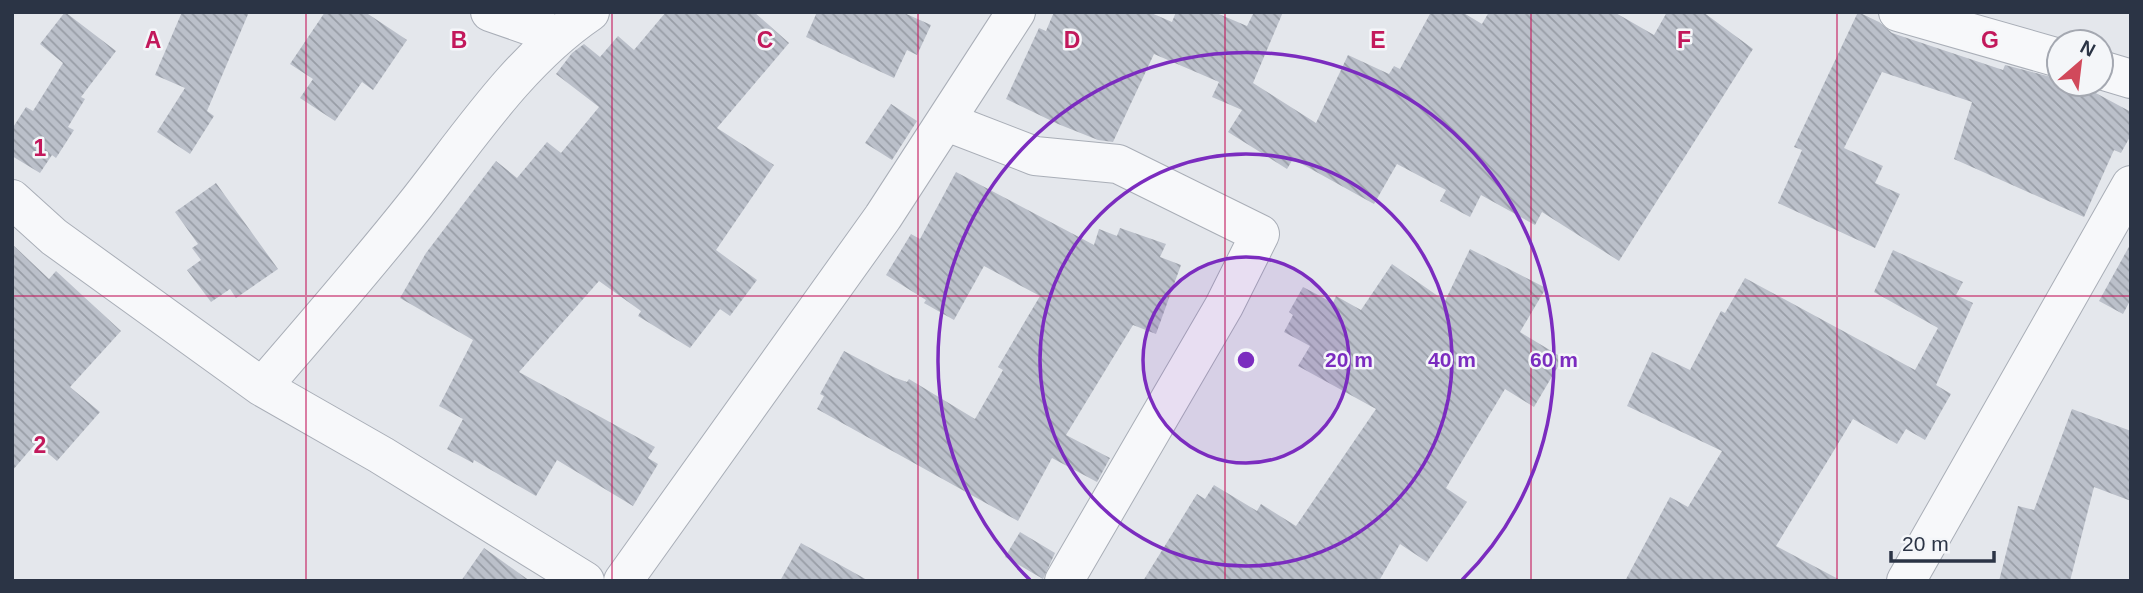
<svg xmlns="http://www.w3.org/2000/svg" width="2143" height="593" viewBox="0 0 2143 593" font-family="Arial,sans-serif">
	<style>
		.building { fill: url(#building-back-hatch) }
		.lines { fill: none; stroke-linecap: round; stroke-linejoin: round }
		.minor-casing { stroke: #a9aeb7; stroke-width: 40 }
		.minor { stroke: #f7f8fa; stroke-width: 38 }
		.grid { fill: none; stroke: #c2185b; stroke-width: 2; stroke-opacity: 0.55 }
		.ring { fill: none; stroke: #7b2cbf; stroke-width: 3.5 }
		.grid-label { font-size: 23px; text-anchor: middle; font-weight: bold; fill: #c2185b; stroke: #f4f6f9; stroke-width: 5; stroke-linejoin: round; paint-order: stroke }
		.centre { fill: #7b2cbf; stroke: #f4f6f9; stroke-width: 3.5 }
		.ring-label { font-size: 21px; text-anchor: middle; font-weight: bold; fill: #7b2cbf; stroke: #f4f6f9; stroke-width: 5; stroke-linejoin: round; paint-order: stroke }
	</style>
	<defs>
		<pattern id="building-back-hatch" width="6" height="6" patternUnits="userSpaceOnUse" patternTransform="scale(1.75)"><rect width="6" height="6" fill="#bbc0ca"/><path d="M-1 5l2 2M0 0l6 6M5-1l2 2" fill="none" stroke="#989da6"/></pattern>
	</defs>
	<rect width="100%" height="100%" fill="#e4e7ec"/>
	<!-- building -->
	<path class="building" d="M 65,12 L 116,51 L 81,97 L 85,99 L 68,127 L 74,130 L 56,158 L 52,155 L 40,173 L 12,156 L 12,129 L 26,107 L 33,111 L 63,63 L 40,44 Z
		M 182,12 L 249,12 L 207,111 L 214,116 L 190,154 L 157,132 L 185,88 L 155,75 Z
		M 325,12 L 365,12 L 407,40 L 373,90 L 362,82 L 335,121 L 300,98 L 313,79 L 290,64 Z
		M 666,12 L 754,12 L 789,43 L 717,128 L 774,165 L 716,250 L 757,280 L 730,316 L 720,309 L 690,348 L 638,316 L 641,311 L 599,281 L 519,372 L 655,447 L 648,458 L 658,464 L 633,506 L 557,460 L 536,496 L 474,460 L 473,463 L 447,449 L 463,419 L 439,406 L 473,340 L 400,298 L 426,253 L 496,161 L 517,178 L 547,142 L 561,153 L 599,107 L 556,74 L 572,53 L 584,44 L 600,57 L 618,36 L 634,50 Z
		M 817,12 L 902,12 L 931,25 L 917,55 L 907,50 L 894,78 L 806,37 Z
		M 1054,12 L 1149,12 L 1172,22 L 1176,12 L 1214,12 L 1247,26 L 1254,12 L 1283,12 L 1253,83 L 1316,123 L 1348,55 L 1389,74 L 1394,66 L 1400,69 L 1431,12 L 1462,12 L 1482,24 L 1489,12 L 1614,12 L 1654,35 L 1667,12 L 1703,12 L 1753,49 L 1619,261 L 1542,212 L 1535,225 L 1481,195 L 1470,217 L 1440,201 L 1446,190 L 1397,164 L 1374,204 L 1293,159 L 1287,169 L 1228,132 L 1242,110 L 1212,97 L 1219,82 L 1154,54 L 1113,142 L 1098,140 L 1058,124 L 1006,99 L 1039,28 L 1046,31 Z
		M 1858,12 L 1879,22 L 1892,33 L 2003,70 L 2005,65 L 2059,79 L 2059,84 L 2079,84 L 2131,112 L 2131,135 L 2121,153 L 2114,150 L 2084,217 L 1954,159 L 1972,102 L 1882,72 L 1844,148 L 1883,166 L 1875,183 L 1900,194 L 1875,248 L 1778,203 L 1802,150 L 1794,147 Z
		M 891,104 L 917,121 L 892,160 L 865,143 Z
		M 956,172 L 1094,245 L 1099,229 L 1117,236 L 1120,228 L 1166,244 L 1160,257 L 1181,265 L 1156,334 L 1133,325 L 1066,435 L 1110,458 L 1097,482 L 1052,458 L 1018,521 L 817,409 L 824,396 L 820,394 L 844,351 L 893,377 L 907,382 L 909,379 L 975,419 L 1003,370 L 998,367 L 1040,296 L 984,266 L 954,320 L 924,303 L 926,300 L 886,275 L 911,234 L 920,239 Z
		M 216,183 L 278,269 L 236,298 L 230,289 L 211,302 L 187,270 L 201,260 L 192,248 L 198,244 L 175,212 Z
		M 2131,243 L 2131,299 L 2123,314 L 2099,301 Z
		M 12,244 L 49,279 L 56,271 L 121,331 L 70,387 L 100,412 L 57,461 L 36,443 L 12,471 Z
		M 1470,249 L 1546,288 L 1520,332 L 1563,358 L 1534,407 L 1505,389 L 1446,488 L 1467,502 L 1427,562 L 1400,544 L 1379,581 L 1143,581 L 1197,494 L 1205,499 L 1214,485 L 1257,511 L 1261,504 L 1296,526 L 1376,409 L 1298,366 L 1310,346 L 1284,332 L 1293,315 L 1289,312 L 1303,287 L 1333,303 L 1336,296 L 1361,310 L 1392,264 L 1445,301 Z
		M 1893,250 L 1963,282 L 1956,295 L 1973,303 L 1936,385 L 1951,394 L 1925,440 L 1906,429 L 1897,444 L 1853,419 L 1776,546 L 1842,581 L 1625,581 L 1670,497 L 1688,507 L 1722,451 L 1627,406 L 1652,352 L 1690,370 L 1721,311 L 1725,313 L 1745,278 L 1915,370 L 1938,328 L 1874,292 Z
		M 2072,409 L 2131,431 L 2131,501 L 2094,487 L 2070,581 L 1999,581 L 2018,506 L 2034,510 Z
		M 1020,532 L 1055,553 L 1043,579 L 1005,557 Z
		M 801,543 L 869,581 L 780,581 Z
		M 484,548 L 530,581 L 461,581 Z"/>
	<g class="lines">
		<!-- minor casing -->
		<g class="minor-casing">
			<path id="minor" d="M 490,12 L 556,35
				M 1898,12 L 2059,58
				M 2101,70 L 2131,79
				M 947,122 L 1035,156 L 1118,164 L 1260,234 L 1224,306 L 1064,581
				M 12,199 L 54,237 L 262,387 L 381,455 L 585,581
				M 262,387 C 314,327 366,267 416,204 C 469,137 518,61 590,12
				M 623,581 L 883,217 L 1016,12
				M 1906,581 L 2131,185"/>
		</g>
		<!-- minor -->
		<use href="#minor" class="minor"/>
	</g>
	<!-- grid -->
	<path class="grid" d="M 306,12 L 306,581M 612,12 L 612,581M 918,12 L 918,581M 1225,12 L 1225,581M 1531,12 L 1531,581M 1837,12 L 1837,581M 12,296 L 2131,296"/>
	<!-- distance rings -->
	<circle cx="1246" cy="360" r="103" fill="#7b2cbf" fill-opacity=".12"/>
	<g class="ring">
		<circle cx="1246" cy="360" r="103"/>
		<circle cx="1246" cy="360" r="206"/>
		<path d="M1030 580A308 308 0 1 1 1462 580"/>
	</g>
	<g class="grid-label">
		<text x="153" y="48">A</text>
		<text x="459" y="48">B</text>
		<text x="765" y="48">C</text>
		<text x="1072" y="48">D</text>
		<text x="1378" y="48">E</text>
		<text x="1684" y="48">F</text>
		<text x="1990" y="48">G</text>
		<text x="40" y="156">1</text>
		<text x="40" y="453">2</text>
	</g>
	<circle cx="1246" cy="360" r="10" class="centre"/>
	<g class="ring-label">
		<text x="1349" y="367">20 m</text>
		<text x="1452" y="367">40 m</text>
		<text x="1554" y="367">60 m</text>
	</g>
	<!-- border -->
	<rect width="2143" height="593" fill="none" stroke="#2b3445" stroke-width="28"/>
	<!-- north arrow -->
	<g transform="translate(2080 63) rotate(28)"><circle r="33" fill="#f4f6f9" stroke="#a4a8b1" stroke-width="2"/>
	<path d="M0-5L12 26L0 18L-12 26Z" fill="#d1495b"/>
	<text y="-10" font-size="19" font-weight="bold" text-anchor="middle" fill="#2b3445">N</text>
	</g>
	<!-- scale -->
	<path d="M1891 551v10h103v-10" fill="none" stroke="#2b3445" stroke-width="3.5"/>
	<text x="1902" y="551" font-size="21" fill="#2b3445" stroke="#f4f6f9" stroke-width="5" paint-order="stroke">20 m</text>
</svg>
